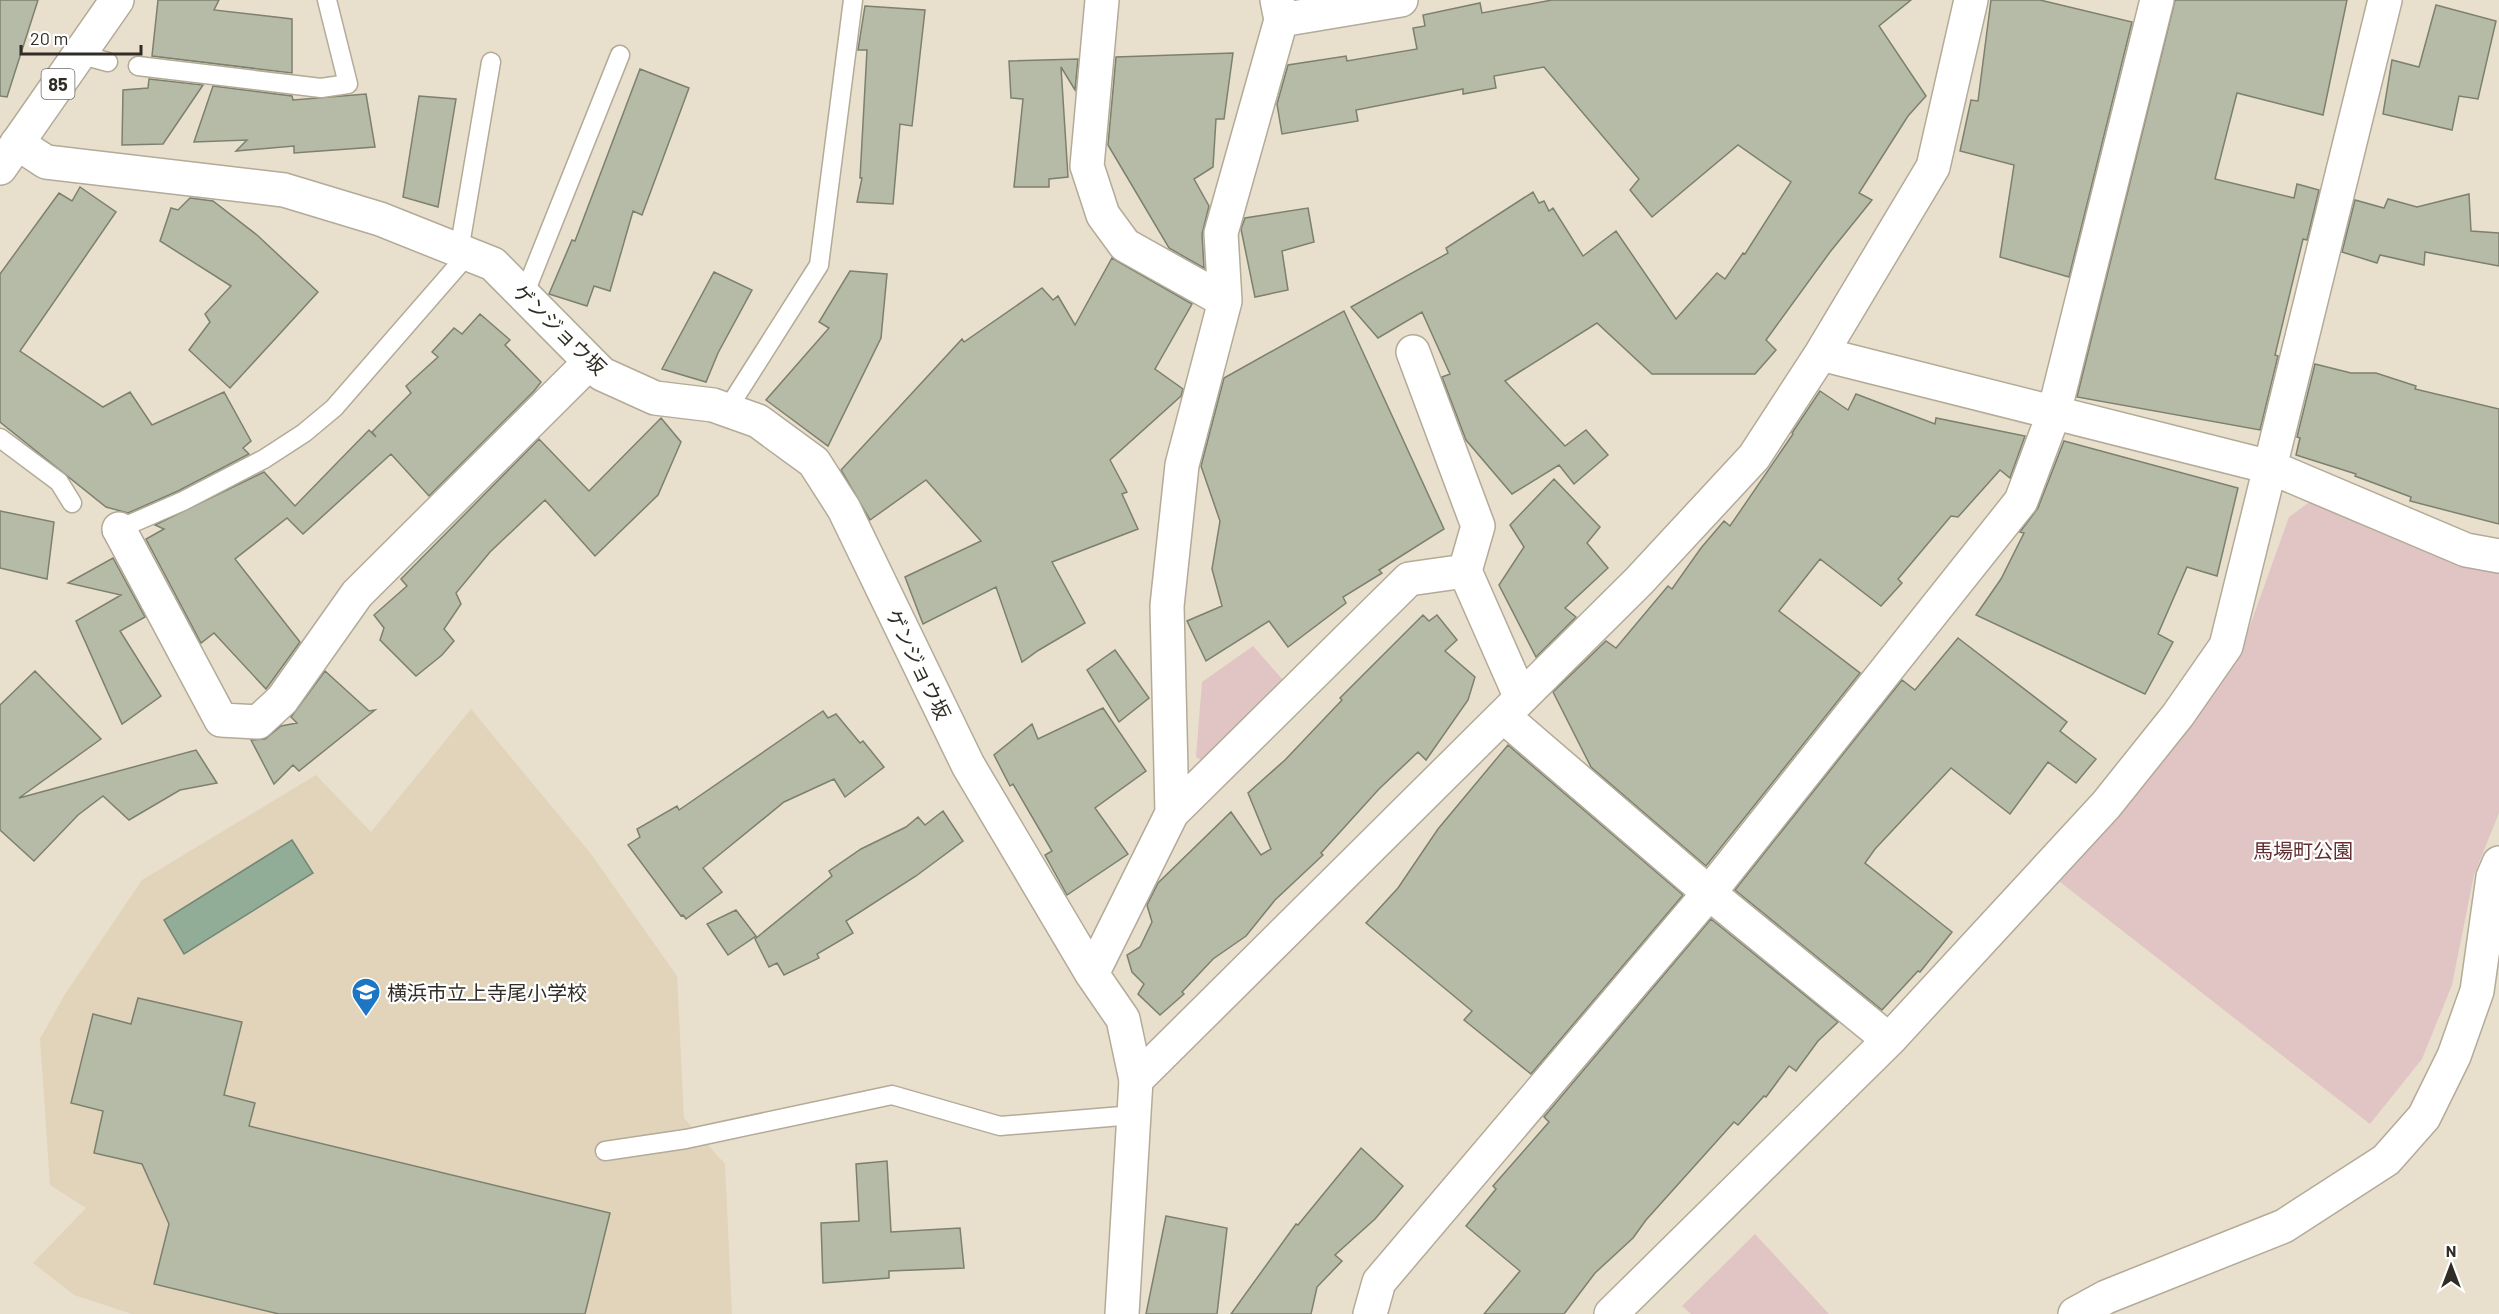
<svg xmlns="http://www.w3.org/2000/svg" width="2499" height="1314" viewBox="0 0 2499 1314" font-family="Barlow,'Noto Sans JP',sans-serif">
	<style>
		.built { fill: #e1d4bb }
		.green { fill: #e1c5c5 }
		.water { fill: #91ad97; stroke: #748775; stroke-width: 1.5 }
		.building { fill: #b6bba7; stroke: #7c806e; stroke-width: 1.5 }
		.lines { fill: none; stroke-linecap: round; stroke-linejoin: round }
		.lane-casing { stroke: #b3aa98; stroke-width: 21 }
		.street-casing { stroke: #b3aa98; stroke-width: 36 }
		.secondary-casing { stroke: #b3aa98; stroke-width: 36 }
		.primary-casing { stroke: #b3aa98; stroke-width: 36 }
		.lane { stroke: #fff; stroke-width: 18 }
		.street { stroke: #fff; stroke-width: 33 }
		.secondary { stroke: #fff; stroke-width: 33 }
		.primary { stroke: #fff; stroke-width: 33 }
		.labels { text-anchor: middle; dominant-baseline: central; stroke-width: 4.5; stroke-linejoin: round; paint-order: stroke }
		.shield { fill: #fff; stroke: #6e6c67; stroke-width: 1.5 }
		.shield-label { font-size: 18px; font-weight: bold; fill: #302d26 }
		.street-label { font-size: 20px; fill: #302d26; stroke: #fff }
		.park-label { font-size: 20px; fill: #612e30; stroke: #fff }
		.poi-label { font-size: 20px; fill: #302d26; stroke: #fff; text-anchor: start }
	</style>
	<rect width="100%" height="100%" fill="#e9dfcd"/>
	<!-- built -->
	<path class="built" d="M 471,709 L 591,854 L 677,976 L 684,1118 L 725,1164 L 732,1314 L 132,1314 L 74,1295 L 33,1263 L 86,1208 L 50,1185 L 40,1039 L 65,994 L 142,880 L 316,775 L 371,832 Z"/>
	<!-- green -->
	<path class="green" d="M 2311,501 L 2499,569 L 2499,813 L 2474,875 L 2452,985 L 2422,1059 L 2370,1124 L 2060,882 L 2242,648 L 2289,517 Z
		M 1253,646 L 1283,680 L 1208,764 L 1196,757 L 1202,682 Z
		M 1755,1234 L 1829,1314 L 1691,1314 L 1682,1306 Z"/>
	<!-- water -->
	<path class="water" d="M 292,840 L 313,873 L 184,954 L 164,920 Z"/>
	<!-- building -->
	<path class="building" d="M 0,0 L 38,0 L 7,97 L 0,96 Z
		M 158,0 L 219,0 L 214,10 L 292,19 L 292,73 L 152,56 Z
		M 1552,0 L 1911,0 L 1879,26 L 1926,96 L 1908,116 L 1859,193 L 1872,200 L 1830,252 L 1766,340 L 1776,350 L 1755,374 L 1652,374 L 1597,323 L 1505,381 L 1565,446 L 1586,430 L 1608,455 L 1574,484 L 1559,465 L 1512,494 L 1466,440 L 1442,377 L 1450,374 L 1422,312 L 1378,338 L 1351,307 L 1448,253 L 1446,248 L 1533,192 L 1539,203 L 1544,201 L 1549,211 L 1553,208 L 1583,256 L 1616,231 L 1676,319 L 1717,273 L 1725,279 L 1743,253 L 1745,254 L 1791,182 L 1738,145 L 1652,217 L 1630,190 L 1639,179 L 1544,67 L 1494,76 L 1496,88 L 1463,94 L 1463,89 L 1356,110 L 1358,121 L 1282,134 L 1277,104 L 1288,65 L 1346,56 L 1347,61 L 1417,49 L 1413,28 L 1425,26 L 1423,15 L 1480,3 L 1482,13 Z
		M 1991,0 L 2040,0 L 2132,22 L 2069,277 L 2000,257 L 2014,165 L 1960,151 L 1971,100 L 1978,101 Z
		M 2175,0 L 2347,0 L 2323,115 L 2237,93 L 2215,179 L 2294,198 L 2297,184 L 2319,190 L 2307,240 L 2303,239 L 2275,355 L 2278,356 L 2260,430 L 2077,397 Z
		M 2436,5 L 2496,21 L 2478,99 L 2459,96 L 2452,130 L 2383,114 L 2392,60 L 2419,67 Z
		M 865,6 L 925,10 L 912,126 L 900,124 L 893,204 L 857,202 L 862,178 L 860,178 L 867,50 L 858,50 Z
		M 1233,53 L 1224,119 L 1216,119 L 1213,167 L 1194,179 L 1209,206 L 1202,234 L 1204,268 L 1169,248 L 1108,145 L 1116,57 Z
		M 1078,59 L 1075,90 L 1061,67 L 1068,177 L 1049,179 L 1049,187 L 1014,187 L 1023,99 L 1011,98 L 1009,61 Z
		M 640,69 L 689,88 L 642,215 L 633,211 L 610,291 L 594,286 L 587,306 L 549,294 L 572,240 L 575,241 Z
		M 149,79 L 203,85 L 163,144 L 122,145 L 123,90 L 148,88 Z
		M 213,86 L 292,96 L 293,100 L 366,94 L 375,147 L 294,153 L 294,146 L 236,151 L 247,140 L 194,142 Z
		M 419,96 L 456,99 L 438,207 L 403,197 Z
		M 80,187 L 116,212 L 20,351 L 103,407 L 130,392 L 152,425 L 224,392 L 251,441 L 243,448 L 249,454 L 178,491 L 128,513 L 106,507 L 0,422 L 0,274 L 59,193 L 72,201 Z
		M 2469,194 L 2471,231 L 2499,233 L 2499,266 L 2425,252 L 2424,265 L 2380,255 L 2377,263 L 2342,252 L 2355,200 L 2384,208 L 2388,199 L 2417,207 Z
		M 190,198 L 213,201 L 257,235 L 318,292 L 230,388 L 189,350 L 210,322 L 205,314 L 231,286 L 160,241 L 171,208 L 178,210 Z
		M 1308,208 L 1314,242 L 1282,251 L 1288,290 L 1255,297 L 1241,229 L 1245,218 Z
		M 1112,258 L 1192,304 L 1155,369 L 1183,389 L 1181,396 L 1110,460 L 1127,492 L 1122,494 L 1138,529 L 1052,562 L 1085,623 L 1039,650 L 1022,662 L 996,587 L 923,624 L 905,577 L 981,541 L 926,480 L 870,520 L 841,470 L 962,339 L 964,342 L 1042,288 L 1053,300 L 1058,296 L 1075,325 Z
		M 850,271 L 887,274 L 881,338 L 828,446 L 766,400 L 829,328 L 819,322 Z
		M 714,272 L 752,290 L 718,353 L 706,382 L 662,369 Z
		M 1344,311 L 1444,529 L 1379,570 L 1382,573 L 1343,597 L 1346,603 L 1288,647 L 1269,621 L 1206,661 L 1187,621 L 1222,606 L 1212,569 L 1220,521 L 1201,466 L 1224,378 Z
		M 480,314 L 510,340 L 505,345 L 541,382 L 534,391 L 429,496 L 391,454 L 303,534 L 287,518 L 235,559 L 300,642 L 266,689 L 214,633 L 201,643 L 146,539 L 164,529 L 155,525 L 264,472 L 295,506 L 369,430 L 376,437 L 372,432 L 411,393 L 406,386 L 438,357 L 432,352 L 454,328 L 462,334 Z
		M 2315,364 L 2351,373 L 2376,373 L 2416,386 L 2415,389 L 2499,409 L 2499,524 L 2410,501 L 2411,497 L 2355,476 L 2356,474 L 2296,455 L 2300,438 L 2297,437 Z
		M 1820,391 L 1848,410 L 1856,394 L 1935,424 L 1936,418 L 2025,436 L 2010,478 L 2000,470 L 1958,517 L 1951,516 L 1898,579 L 1902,583 L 1881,606 L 1820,559 L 1779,611 L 1860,673 L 1706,866 L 1591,767 L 1553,692 L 1606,641 L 1616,648 L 1668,586 L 1672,589 L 1701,548 L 1724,521 L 1730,526 L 1793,434 L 1792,433 Z
		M 661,418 L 681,442 L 658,495 L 595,556 L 545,500 L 490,552 L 456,593 L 461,604 L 444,629 L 454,641 L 442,655 L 416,676 L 380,640 L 384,628 L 374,615 L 407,586 L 401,579 L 539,439 L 589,491 Z
		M 2064,441 L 2238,488 L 2217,576 L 2187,567 L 2158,634 L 2173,642 L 2145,694 L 1976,615 L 2001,579 L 2024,533 L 2020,532 L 2038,508 Z
		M 1554,479 L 1600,527 L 1587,543 L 1608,568 L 1565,608 L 1576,617 L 1536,657 L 1499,585 L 1524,547 L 1510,525 Z
		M 0,511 L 54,522 L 47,579 L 0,568 Z
		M 113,558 L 145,617 L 120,631 L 161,696 L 122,724 L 76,621 L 121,595 L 68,583 Z
		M 1423,615 L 1429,621 L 1437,615 L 1457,640 L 1445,651 L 1475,677 L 1468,700 L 1426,760 L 1418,752 L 1379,789 L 1321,853 L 1323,855 L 1275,900 L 1246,936 L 1213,959 L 1182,992 L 1184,994 L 1160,1015 L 1138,994 L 1144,984 L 1132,972 L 1127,955 L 1140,947 L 1152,922 L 1147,905 L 1158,883 L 1231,812 L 1261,855 L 1271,849 L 1248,793 L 1285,760 L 1342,700 L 1340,698 Z
		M 1958,638 L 2067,722 L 2060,731 L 2096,759 L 2076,783 L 2048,762 L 2010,814 L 1951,768 L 1875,849 L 1865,863 L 1952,932 L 1920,972 L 1918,971 L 1882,1010 L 1735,890 L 1902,680 L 1915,690 Z
		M 1115,650 L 1149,698 L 1119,722 L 1087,670 Z
		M 35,671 L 101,739 L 19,798 L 196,750 L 217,783 L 180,790 L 129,820 L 103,796 L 78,815 L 34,861 L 0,830 L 0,705 Z
		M 325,671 L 369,711 L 375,710 L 299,771 L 293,765 L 274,784 L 251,740 L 265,739 L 281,726 L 297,723 L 291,717 Z
		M 1103,708 L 1146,771 L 1095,808 L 1128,854 L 1067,895 L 1045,855 L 1052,851 L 1013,784 L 1010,786 L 994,755 L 1032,724 L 1038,739 Z
		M 823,711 L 828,718 L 836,714 L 860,743 L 863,741 L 884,767 L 845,797 L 834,779 L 784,802 L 703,868 L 722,892 L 686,919 L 683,915 L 681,916 L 628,845 L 640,837 L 637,829 L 677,806 L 679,810 Z
		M 1508,745 L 1683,895 L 1531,1074 L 1464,1020 L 1472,1011 L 1366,923 L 1398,888 L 1438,829 Z
		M 943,811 L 963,841 L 916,876 L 846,921 L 853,933 L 817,954 L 819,958 L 784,975 L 777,963 L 769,967 L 755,939 L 832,876 L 829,871 L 861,849 L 906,827 L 918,817 L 925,825 Z
		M 736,910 L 756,936 L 728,955 L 707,924 Z
		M 1711,919 L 1838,1022 L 1818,1041 L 1796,1071 L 1789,1066 L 1766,1097 L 1764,1096 L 1738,1125 L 1734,1122 L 1646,1220 L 1633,1238 L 1595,1273 L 1564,1314 L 1484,1314 L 1520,1271 L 1466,1226 L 1496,1189 L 1493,1186 L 1549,1122 L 1544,1117 Z
		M 138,998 L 242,1022 L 224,1095 L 255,1103 L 249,1126 L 610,1213 L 585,1314 L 279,1314 L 154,1284 L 169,1224 L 142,1164 L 94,1153 L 103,1111 L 71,1103 L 93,1014 L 131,1024 Z
		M 1361,1148 L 1403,1186 L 1375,1219 L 1335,1255 L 1342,1261 L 1317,1287 L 1311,1314 L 1231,1314 L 1296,1224 L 1298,1225 Z
		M 887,1161 L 891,1232 L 960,1228 L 964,1268 L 889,1271 L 889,1278 L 823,1283 L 821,1223 L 859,1221 L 856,1164 Z
		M 1166,1216 L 1227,1228 L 1217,1314 L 1146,1314 Z"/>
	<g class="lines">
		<!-- lane casing -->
		<g class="lane-casing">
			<path id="lane" d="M 78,54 L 108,62
				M 138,66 L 321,88 L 348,84 L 327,0
				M 459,251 L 491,62
				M 524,295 L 620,55
				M 727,410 L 819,265 L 853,0
				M 0,438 L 59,482 L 72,503
				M 112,532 L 183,501 L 264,459 L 304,433 L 334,408 L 468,254
				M 605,1151 L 686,1139 L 892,1095 L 1000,1126 L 1134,1115"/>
		</g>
		<!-- street casing -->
		<g class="street-casing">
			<path id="street" d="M 1102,0 L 1087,166 L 1103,215 L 1125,245 L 1225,301
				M 1281,20 L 1401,0
				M 17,143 L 46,162 L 284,190 L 380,219 L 493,264 L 602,374 L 655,398 L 713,405 L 758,421 L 814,462 L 844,509 L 968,765 L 1092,974 L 1123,1019 L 1136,1080
				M 1413,352 L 1478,526 L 1465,571 L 1521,698
				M 1821,354 L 2270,467 L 2466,550 L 2499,556
				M 119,529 L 221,720 L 258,722 L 282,700 L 357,594 L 590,362
				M 1503,716 L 1709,893 L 1889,1040
				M 1172,813 L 1167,606 L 1182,465 L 1225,301 L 1221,233 L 1281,20 L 1277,0
				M 1092,974 L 1172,813 L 1409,579 L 1465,571
				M 1136,1080 L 1639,581 L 1754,457 L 1821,354 L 1933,167 L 1971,0
				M 1370,1314 L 1379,1282 L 1709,893 L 2021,501 L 2054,413 L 2157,0
				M 1611,1314 L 1889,1040 L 2106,805 L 2178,715 L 2226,646 L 2385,0"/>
		</g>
		<!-- secondary casing -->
		<g class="secondary-casing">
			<path id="secondary" d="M 1122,1314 L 1136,1080
				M 2075,1314 L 2106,1297 L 2284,1226 L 2386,1160 L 2424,1117 L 2454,1056 L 2477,991 L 2493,877 L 2499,863"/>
		</g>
		<!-- primary casing -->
		<g class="primary-casing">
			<path id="primary" d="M 0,168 L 117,0"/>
		</g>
		<!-- lane -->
		<use href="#lane" class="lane"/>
		<!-- street -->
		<use href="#street" class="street"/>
		<!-- secondary -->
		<use href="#secondary" class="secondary"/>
		<!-- primary -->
		<use href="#primary" class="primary"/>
	</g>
	<!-- icons -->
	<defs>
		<g id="school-pin" transform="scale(1.5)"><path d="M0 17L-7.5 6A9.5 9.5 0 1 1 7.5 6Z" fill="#1d76c3" stroke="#fff"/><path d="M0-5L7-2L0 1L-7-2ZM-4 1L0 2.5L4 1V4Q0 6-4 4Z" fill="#fff"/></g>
	</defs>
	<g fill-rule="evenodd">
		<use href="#school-pin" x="366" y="992"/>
	</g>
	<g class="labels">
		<!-- shield labels -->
		<rect class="shield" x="41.5" y="69" width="33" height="30" rx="4.5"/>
		<g class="shield-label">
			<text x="58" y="84">85</text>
		</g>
		<!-- street labels -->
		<g class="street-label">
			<text transform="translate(560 329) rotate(44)">ゲンジョウ坂</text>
			<text transform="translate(919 664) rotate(64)">ゲンジョウ坂</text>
		</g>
		<!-- park labels -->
		<g class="park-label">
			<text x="2303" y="850">馬場町公園</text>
		</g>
		<!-- poi labels -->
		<g class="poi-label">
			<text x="387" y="992">横浜市立上寺尾小学校</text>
		</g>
	</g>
	<!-- north arrow -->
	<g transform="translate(2451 1266)" stroke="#ffffff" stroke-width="4.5" paint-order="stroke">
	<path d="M0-4.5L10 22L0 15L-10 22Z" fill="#302d26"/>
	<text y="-9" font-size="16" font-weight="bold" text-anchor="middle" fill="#302d26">N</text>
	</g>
	<!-- scale -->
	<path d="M21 45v9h120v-9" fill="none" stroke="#302d26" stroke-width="3"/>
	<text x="30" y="45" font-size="18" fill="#302d26" stroke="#ffffff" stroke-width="4.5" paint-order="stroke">20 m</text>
</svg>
